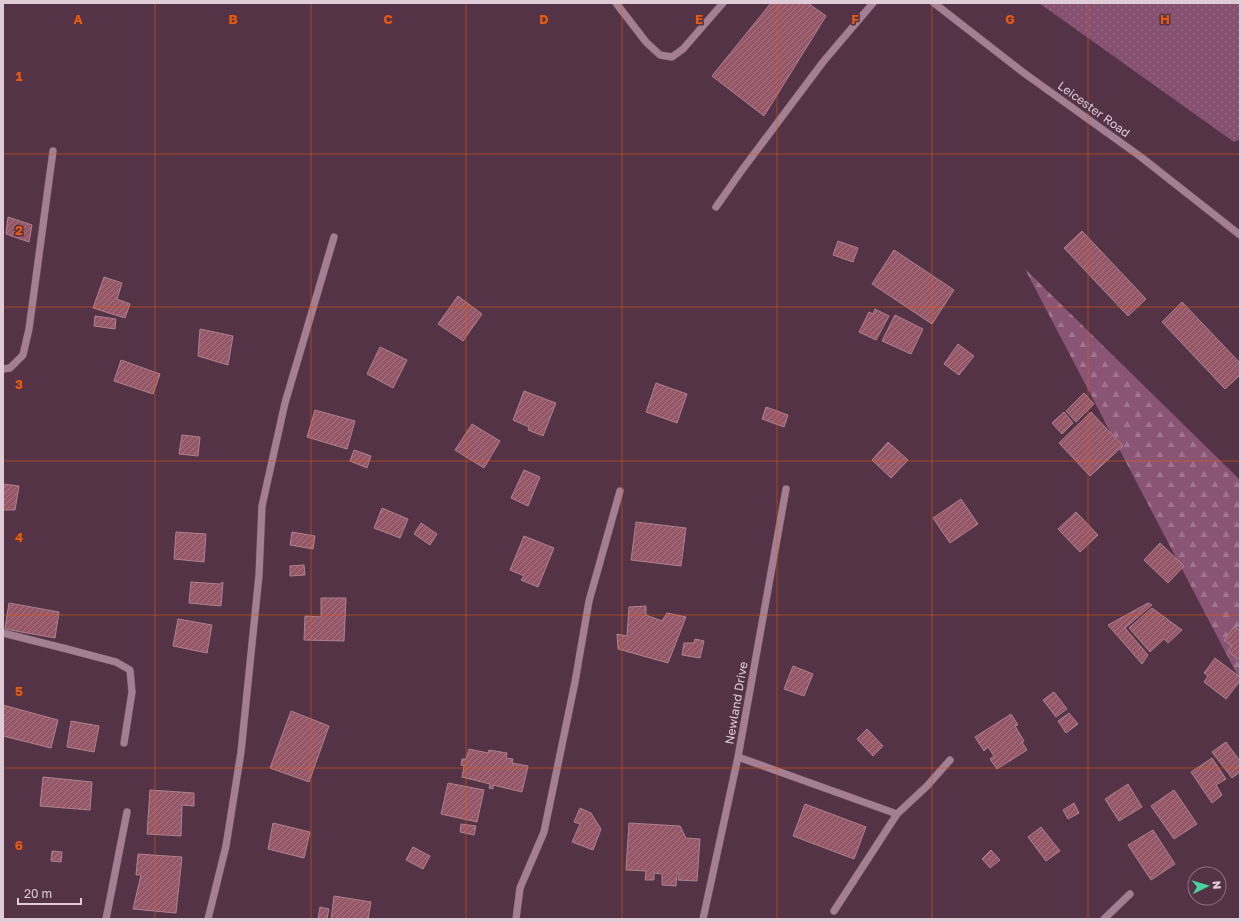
<svg xmlns="http://www.w3.org/2000/svg" width="1243" height="922" viewBox="0 0 1243 922" font-family="'Golos Text',sans-serif">
	<style>
		.grass { fill: url(#grass-dots) }
		.forest { fill: url(#forest-firs) }
		.building { fill: url(#building-hatch); stroke: #ad828c }
		.lines { fill: none; stroke-linecap: round; stroke-linejoin: round }
		.minor-casing { stroke: #6e5363; stroke-width: 8 }
		.minor { stroke: #a47f94; stroke-width: 7 }
		.grid { fill: none; stroke: #e8590c; stroke-width: 1; stroke-opacity: 0.55 }
		.labels { text-anchor: middle; dominant-baseline: central; stroke-width: 3; stroke-linejoin: round; paint-order: stroke }
		.street-label { font-size: 12px; fill: #e0ccd7; stroke: #543347 }
		.grid-label { font-size: 13px; text-anchor: middle; font-weight: bold; fill: #e8590c; stroke: #543347; stroke-width: 3; stroke-linejoin: round; paint-order: stroke }
	</style>
	<defs>
		<pattern id="grass-dots" width="8" height="8" patternUnits="userSpaceOnUse"><rect width="8" height="8" fill="#865171"/><path d="M2 2h.1M6 6h.1" fill="none" stroke="#976984" stroke-width="1.8" stroke-linecap="round"/></pattern>
		<pattern id="forest-firs" width="22" height="20" patternUnits="userSpaceOnUse"><rect width="22" height="20" fill="#8a5575"/><path d="M5 1l3.5 6h-7zM16 11l3.5 6h-7z" fill="#a0748e"/></pattern>
		<pattern id="building-hatch" width="6" height="6" patternUnits="userSpaceOnUse"><rect width="6" height="6" fill="#955767"/><path d="M-1 1l2-2M0 6l6-6M5 7l2-2" fill="none" stroke="#a87683"/></pattern>
	</defs>
	<rect width="100%" height="100%" fill="#543347"/>
	<!-- grass -->
	<path class="grass" d="M 1039,3 L 1240,3 L 1240,139 L 1234,142 Z"/>
	<!-- forest -->
	<path class="forest" d="M 1025,269 L 1240,480 L 1240,680 Z"/>
	<!-- building -->
	<path class="building" d="M 771,3 L 808,3 L 826,16 L 764,116 L 712,76 Z
		M 8,217 L 32,225 L 29,242 L 6,234 Z
		M 1082,231 L 1146,299 L 1128,316 L 1064,248 Z
		M 838,241 L 858,248 L 853,262 L 833,255 Z
		M 894,250 L 954,290 L 932,324 L 872,284 Z
		M 104,277 L 122,283 L 117,299 L 130,304 L 125,318 L 93,308 Z
		M 458,296 L 482,314 L 463,341 L 438,324 Z
		M 1182,302 L 1240,363 L 1240,375 L 1225,389 L 1162,322 Z
		M 875,309 L 889,316 L 876,340 L 859,332 L 869,312 L 873,314 Z
		M 895,315 L 923,329 L 911,354 L 882,341 Z
		M 95,316 L 116,319 L 115,329 L 94,326 Z
		M 200,329 L 233,336 L 228,365 L 198,356 Z
		M 958,344 L 974,356 L 959,375 L 944,364 Z
		M 380,347 L 407,360 L 393,388 L 367,374 Z
		M 121,360 L 160,374 L 153,394 L 114,381 Z
		M 656,383 L 687,394 L 677,423 L 646,412 Z
		M 524,391 L 556,403 L 543,436 L 528,430 L 529,427 L 513,420 Z
		M 1084,393 L 1094,404 L 1076,422 L 1066,411 Z
		M 766,407 L 788,415 L 784,427 L 762,419 Z
		M 315,410 L 355,421 L 347,449 L 307,437 Z
		M 1064,412 L 1073,423 L 1062,434 L 1052,423 Z
		M 1091,412 L 1123,446 L 1090,476 L 1059,443 Z
		M 472,424 L 500,441 L 484,468 L 455,450 Z
		M 182,435 L 200,437 L 198,456 L 179,454 Z
		M 888,442 L 908,460 L 891,478 L 872,460 Z
		M 354,450 L 371,456 L 367,468 L 350,461 Z
		M 524,470 L 540,477 L 528,506 L 511,498 Z
		M 3,484 L 19,486 L 15,510 L 3,510 Z
		M 961,499 L 978,524 L 950,543 L 933,518 Z
		M 382,508 L 408,519 L 400,538 L 374,528 Z
		M 1076,512 L 1098,535 L 1080,552 L 1058,529 Z
		M 636,522 L 686,528 L 681,566 L 631,560 Z
		M 421,523 L 437,534 L 430,545 L 414,534 Z
		M 176,532 L 206,534 L 204,562 L 174,559 Z
		M 292,532 L 315,536 L 313,549 L 290,545 Z
		M 524,536 L 554,548 L 538,587 L 521,580 L 524,576 L 510,570 Z
		M 1160,543 L 1184,566 L 1168,583 L 1144,560 Z
		M 304,565 L 305,575 L 290,576 L 290,566 Z
		M 191,582 L 220,584 L 223,582 L 221,606 L 189,603 Z
		M 321,598 L 346,598 L 344,641 L 304,640 L 305,616 L 321,617 Z
		M 9,603 L 59,612 L 55,638 L 5,629 Z
		M 1148,603 L 1152,605 L 1125,628 L 1148,655 L 1142,664 L 1108,625 Z
		M 646,606 L 646,615 L 662,621 L 667,613 L 686,617 L 668,663 L 618,649 L 617,634 L 627,636 L 629,607 Z
		M 1152,608 L 1182,630 L 1168,643 L 1164,639 L 1150,652 L 1129,628 Z
		M 178,619 L 212,625 L 207,653 L 173,646 Z
		M 1234,627 L 1240,631 L 1240,661 L 1228,651 L 1232,646 L 1224,640 Z
		M 695,639 L 704,641 L 700,658 L 682,655 L 684,643 L 694,643 Z
		M 1215,658 L 1240,677 L 1240,681 L 1226,699 L 1204,682 L 1208,676 L 1204,673 Z
		M 793,666 L 813,674 L 804,696 L 784,689 Z
		M 1054,692 L 1067,709 L 1056,717 L 1043,700 Z
		M 3,705 L 58,720 L 51,748 L 3,736 Z
		M 291,711 L 329,726 L 309,782 L 270,768 Z
		M 1069,713 L 1078,724 L 1066,733 L 1058,721 Z
		M 1011,714 L 1018,725 L 1015,726 L 1024,741 L 1022,742 L 1027,750 L 997,769 L 990,759 L 994,756 L 988,747 L 984,751 L 975,737 Z
		M 71,721 L 99,726 L 94,752 L 67,747 Z
		M 867,729 L 883,746 L 873,756 L 857,739 Z
		M 1226,742 L 1240,761 L 1240,772 L 1232,778 L 1212,752 Z
		M 469,749 L 488,753 L 489,750 L 507,753 L 506,758 L 513,759 L 512,763 L 528,766 L 522,792 L 493,785 L 493,789 L 489,788 L 490,784 L 462,777 L 464,766 L 461,765 L 462,759 L 466,759 Z
		M 1212,758 L 1226,779 L 1216,785 L 1222,795 L 1212,803 L 1191,772 Z
		M 43,777 L 92,782 L 90,810 L 40,806 Z
		M 448,783 L 484,790 L 477,822 L 441,814 Z
		M 1128,784 L 1142,807 L 1119,821 L 1105,799 Z
		M 150,790 L 194,793 L 194,806 L 182,805 L 181,836 L 147,834 Z
		M 1174,790 L 1197,824 L 1174,839 L 1151,806 Z
		M 1074,803 L 1079,813 L 1068,819 L 1063,810 Z
		M 805,804 L 866,827 L 854,859 L 793,836 Z
		M 580,808 L 591,813 L 601,829 L 593,850 L 572,842 L 580,824 L 574,822 Z
		M 273,823 L 310,832 L 304,858 L 268,849 Z
		M 629,823 L 680,826 L 686,838 L 700,839 L 697,881 L 678,880 L 679,873 L 677,873 L 676,886 L 662,885 L 662,874 L 654,873 L 654,880 L 645,880 L 646,871 L 626,870 Z
		M 461,824 L 476,826 L 474,835 L 460,832 Z
		M 1041,827 L 1060,851 L 1046,861 L 1028,837 Z
		M 1153,830 L 1175,864 L 1151,880 L 1128,845 Z
		M 413,847 L 430,856 L 423,869 L 406,860 Z
		M 991,850 L 1000,860 L 990,868 L 982,859 Z
		M 52,851 L 62,852 L 61,862 L 51,861 Z
		M 138,854 L 182,857 L 176,913 L 133,909 L 141,875 L 136,875 Z
		M 334,896 L 371,902 L 368,919 L 331,919 Z
		M 320,907 L 329,909 L 327,919 L 318,919 Z"/>
	<g class="lines">
		<!-- minor casing -->
		<g class="minor-casing">
			<path id="minor" d="M 616,3 L 646,42 L 660,55 L 672,57 L 683,49 L 723,3
				M 934,3 L 1024,73 L 1141,157 L 1240,235
				M 716,207 L 742,170 L 823,62 L 873,3
				M 3,369 L 10,368 L 23,355 L 29,329 L 53,151
				M 3,633 L 63,648 L 116,662 L 130,670 L 132,692 L 124,743
				M 738,757 L 897,814 L 927,786 L 950,760
				M 834,911 L 897,814
				M 106,919 L 127,812
				M 208,919 L 226,846 L 241,752 L 259,575 L 262,506 L 285,403 L 334,237
				M 516,919 L 520,888 L 544,832 L 575,682 L 589,601 L 620,491
				M 703,919 L 738,757 L 786,489
				M 1104,919 L 1130,894"/>
		</g>
		<!-- minor -->
		<use href="#minor" class="minor"/>
	</g>
	<!-- grid -->
	<path class="grid" d="M 155,3 L 155,919M 311,3 L 311,919M 466,3 L 466,919M 622,3 L 622,919M 777,3 L 777,919M 932,3 L 932,919M 1088,3 L 1088,919M 3,154 L 1240,154M 3,307 L 1240,307M 3,461 L 1240,461M 3,615 L 1240,615M 3,768 L 1240,768"/>
	<g class="labels">
		<!-- street labels -->
		<g class="street-label">
			<text transform="translate(1094 109) rotate(36)">Leicester Road</text>
			<text transform="translate(736 703) rotate(-80)">Newland Drive</text>
		</g>
	</g>
	<g class="grid-label">
		<text x="78" y="24">A</text>
		<text x="233" y="24">B</text>
		<text x="388" y="24">C</text>
		<text x="544" y="24">D</text>
		<text x="699" y="24">E</text>
		<text x="855" y="24">F</text>
		<text x="1010" y="24">G</text>
		<text x="1165" y="24">H</text>
		<text x="19" y="81">1</text>
		<text x="19" y="235">2</text>
		<text x="19" y="389">3</text>
		<text x="19" y="542">4</text>
		<text x="19" y="696">5</text>
		<text x="19" y="850">6</text>
	</g>
	<!-- border -->
	<rect width="1243" height="922" fill="none" stroke="#e0ccd7" stroke-width="8"/>
	<!-- north arrow -->
	<g transform="translate(1207 886) rotate(85)"><circle r="19" fill="#543347" stroke="#8c7081"/>
	<path d="M0-3L7 15L0 10L-7 15Z" fill="#47d49d"/>
	<text y="-6" font-size="11" font-weight="bold" text-anchor="middle" fill="#e0ccd7">N</text>
	</g>
	<!-- scale -->
	<path d="M18 898v6h63v-6" fill="none" stroke="#e0ccd7" stroke-width="2"/>
	<text x="24" y="898" font-size="12" fill="#e0ccd7" stroke="#543347" stroke-width="3" paint-order="stroke">20 m</text>
</svg>
